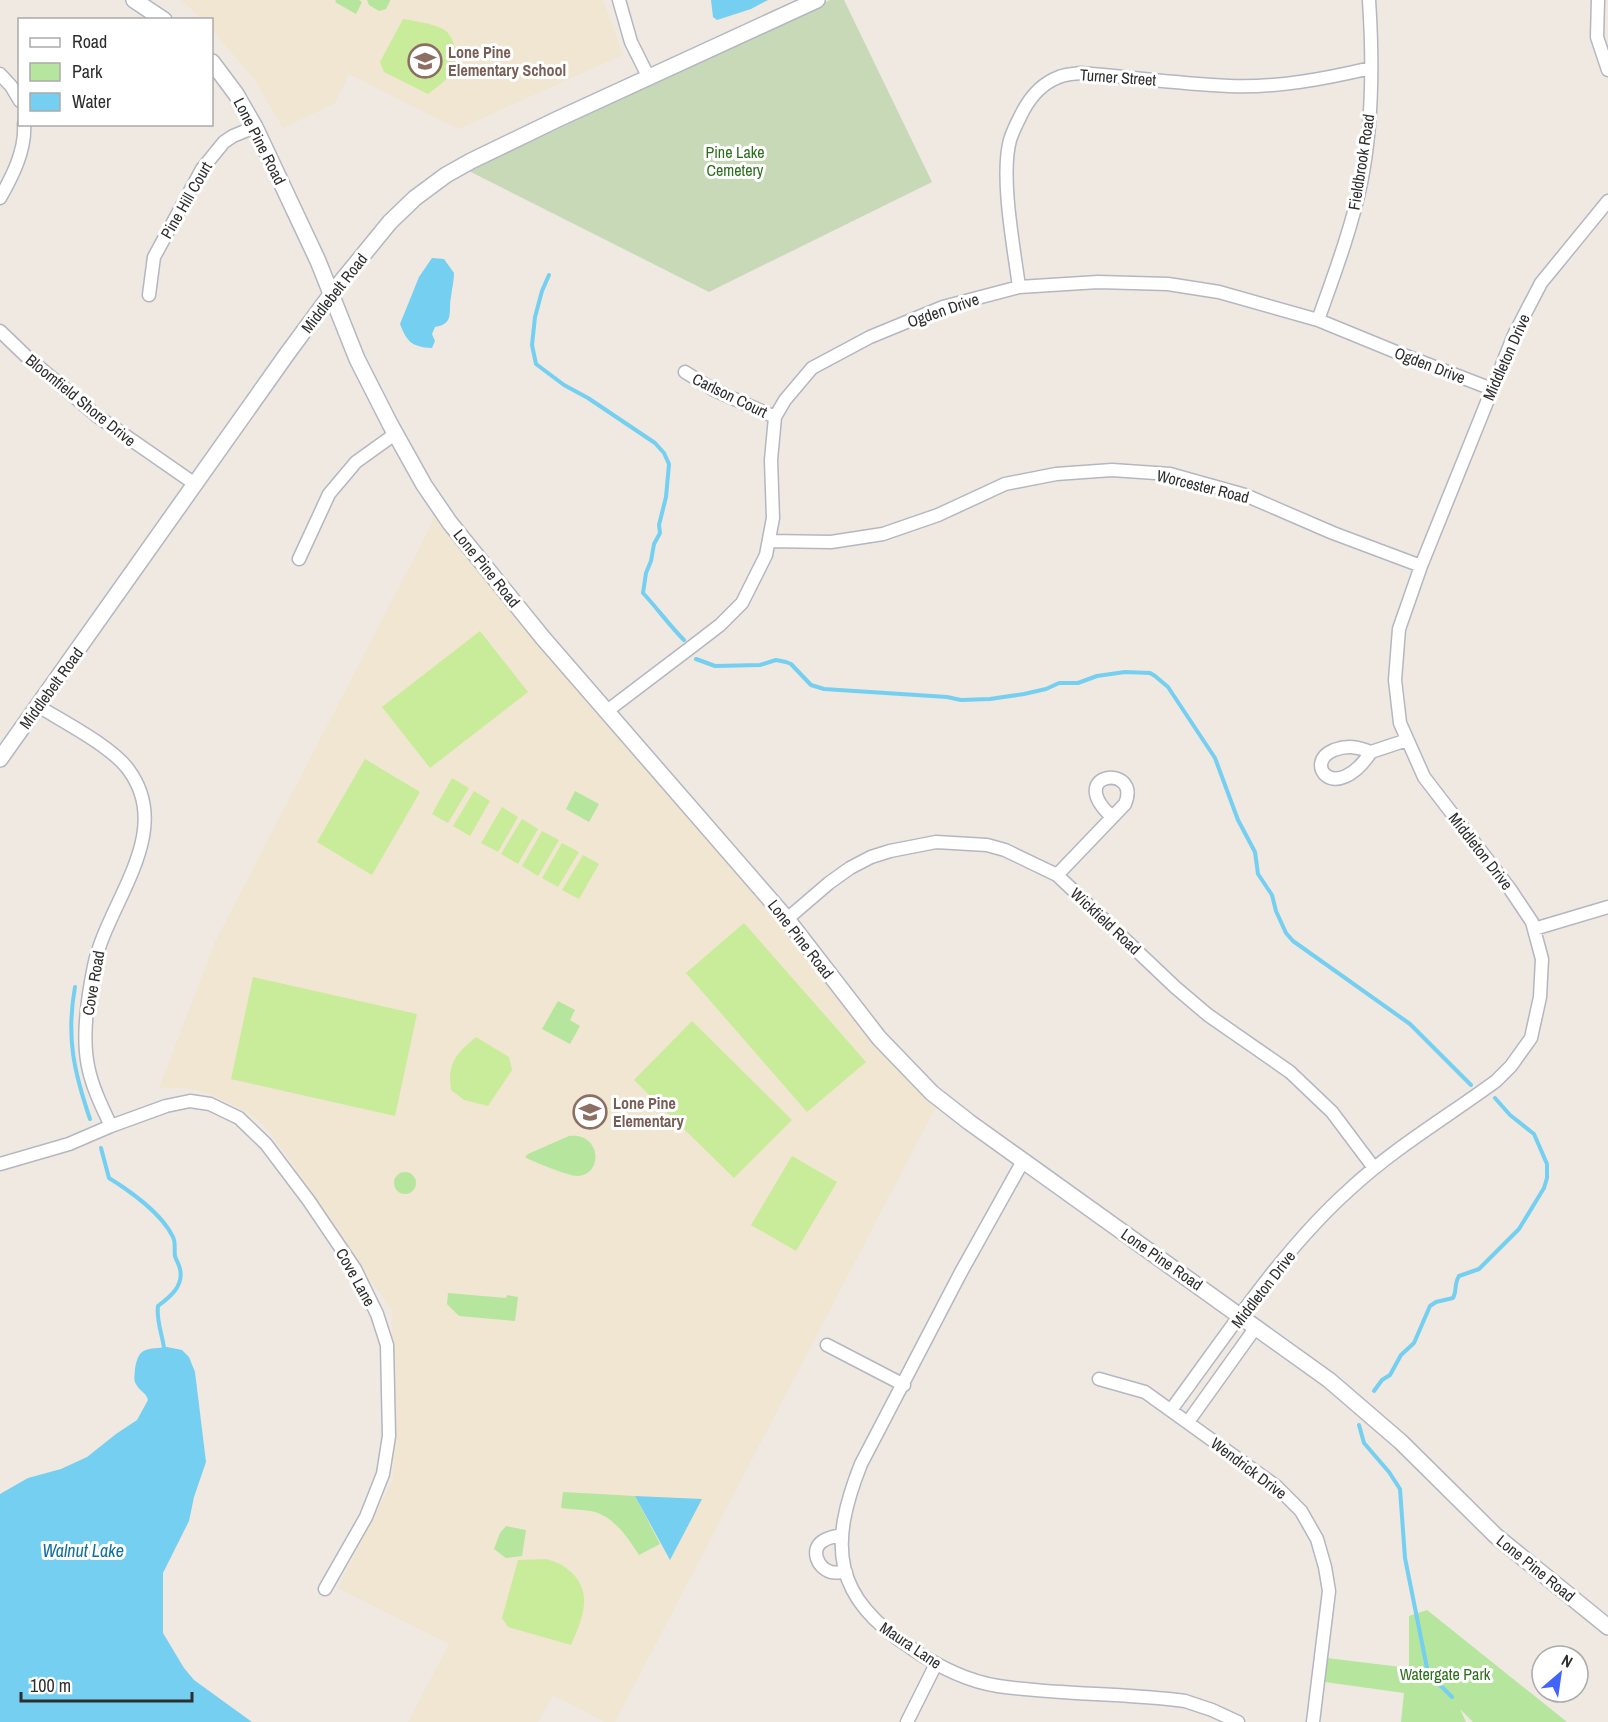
<svg xmlns="http://www.w3.org/2000/svg" width="1608" height="1722" viewBox="0 0 1608 1722" font-family="'Archivo Narrow',sans-serif">
	<style>
		.education { fill: #f0e6d1 }
		.green { fill: #b6e59e }
		.cemetery { fill: #c8d9b8 }
		.pitch { fill: #c9ec9a }
		.water { fill: #75cff0 }
		.lines { fill: none; stroke-linecap: round; stroke-linejoin: round }
		.stream { stroke: #75cff0; stroke-width: 4 }
		.minor-casing { stroke: #b4b7c1; stroke-width: 15 }
		.tertiary-casing { stroke: #b4b7c1; stroke-width: 18 }
		.minor { stroke: #fff; stroke-width: 12 }
		.tertiary { stroke: #fff; stroke-width: 15 }
		.labels { text-anchor: middle; dominant-baseline: central; stroke-width: 6; stroke-linejoin: round; paint-order: stroke }
		.education-label { font-size: 16px; font-weight: bold; fill: #785e54; stroke: #fff; text-anchor: start }
		.street-label { font-size: 16px; fill: #2e2e2e; stroke: #fff }
		.park-label { font-size: 16px; fill: #2c6e1b; stroke: #fff }
		.water-label { font-size: 18px; font-style: italic; fill: #0d6fa3; stroke: #fff }
	</style>
	<rect width="100%" height="100%" fill="#efe9e1"/>
	<!-- education -->
	<path class="education" d="M 181,0 L 603,0 L 623,55 L 458,129 L 349,74 L 335,103 L 283,128 L 255,80 L 212,30 L 212,20 L 202,19 Z
		M 440,504 L 749,882 L 941,1097 L 615,1722 L 605,1722 L 553,1695 L 538,1722 L 408,1722 L 449,1644 L 338,1588 L 393,1479 L 392,1310 L 294,1173 L 296,1168 L 264,1125 L 245,1111 L 208,1093 L 184,1088 L 159,1088 L 215,942 L 427,533 Z"/>
	<!-- green -->
	<path class="green" d="M 336,0 L 359,0 L 362,2 L 356,14 L 335,2 Z
		M 367,0 L 390,0 L 390,1 L 386,9 L 379,11 L 369,5 Z
		M 575,791 L 599,804 L 589,822 L 566,809 Z
		M 558,1001 L 575,1010 L 570,1020 L 580,1026 L 570,1044 L 542,1029 Z
		M 569,1136 C 601,1132 604,1174 578,1176 C 571,1177 531,1161 525,1157 L 528,1154 Z
		M394 1183a11 11 0 1 1 22 0a11 11 0 1 1-22 0Z
		M 448,1293 L 506,1298 L 507,1295 L 518,1297 L 515,1321 L 459,1316 L 447,1304 Z
		M 563,1492 L 635,1496 L 660,1544 L 639,1555 C 628,1538 615,1518 595,1512 C 584,1509 572,1510 561,1508 Z
		M 506,1526 L 526,1530 L 522,1556 L 506,1558 L 494,1549 L 500,1533 Z
		M 1427,1610 L 1567,1722 L 1473,1722 L 1460,1709 L 1466,1722 L 1401,1722 L 1404,1693 L 1325,1682 L 1327,1658 L 1409,1668 L 1409,1616 Z"/>
	<!-- cemetery -->
	<path class="cemetery" d="M 830,0 L 844,0 L 932,182 L 709,292 L 469,171 Z"/>
	<!-- pitch -->
	<path class="pitch" d="M 403,19 C 415,21 429,23 441,28 C 455,34 460,58 453,71 C 447,80 437,87 428,94 L 384,72 L 380,62 Z
		M 480,631 L 528,692 L 430,768 L 382,707 Z
		M 365,759 L 420,792 L 372,875 L 317,842 Z
		M 452,778 L 469,788 L 448,823 L 432,814 Z
		M 474,791 L 490,801 L 470,836 L 453,826 Z
		M 502,807 L 518,817 L 498,852 L 481,843 Z
		M 522,819 L 538,829 L 518,864 L 501,854 Z
		M 542,831 L 559,840 L 538,876 L 522,866 Z
		M 562,843 L 579,852 L 558,887 L 542,878 Z
		M 583,855 L 599,864 L 579,899 L 562,890 Z
		M 744,923 L 866,1062 L 807,1112 L 686,973 Z
		M 253,977 L 417,1014 L 395,1116 L 231,1079 Z
		M 692,1021 L 792,1120 L 734,1178 L 634,1080 Z
		M 476,1037 L 509,1057 L 512,1070 L 488,1106 L 464,1100 L 451,1090 C 447,1063 456,1054 476,1037 Z
		M 792,1156 L 837,1182 L 796,1251 L 751,1225 Z
		M 546,1559 C 558,1562 565,1566 574,1575 C 593,1596 581,1622 571,1645 L 508,1627 L 502,1618 L 518,1560 Z"/>
	<!-- water -->
	<path class="water" d="M 711,0 L 768,0 L 751,9 L 717,20 L 713,17 Z
		M 432,258 L 444,259 L 454,273 C 454,281 452,288 451,297 C 448,311 455,324 435,327 L 432,334 L 435,341 L 432,348 C 412,347 407,342 400,324 L 419,277 Z
		M 167,1347 L 182,1350 L 189,1357 L 195,1372 L 206,1462 L 194,1497 L 189,1521 L 163,1573 L 163,1633 L 184,1668 L 194,1680 L 252,1722 L 0,1722 L 0,1494 L 28,1478 L 61,1469 L 87,1457 L 116,1434 L 137,1420 L 148,1400 C 146,1392 139,1391 136,1384 C 133,1380 135,1374 135,1369 C 139,1345 148,1350 167,1347 Z
		M 635,1496 L 702,1499 L 670,1560 Z"/>
	<g class="lines">
		<!-- stream -->
		<path class="stream" d="M 549,275 L 542,291 L 535,317 L 532,345 L 536,364 L 564,385 L 588,398 L 655,443 L 664,453 L 669,464 L 666,497 L 659,525 L 660,533 L 654,544 L 651,561 L 646,573 L 643,593 C 657,608 669,625 684,640
			M 696,659 L 715,666 L 760,665 L 776,660 L 786,662 L 791,664 L 811,685 L 824,689 L 947,697 L 961,700 L 990,699 L 1024,694 L 1046,689 L 1059,683 L 1078,683 L 1097,676 L 1125,672 L 1150,673 L 1155,676 L 1168,687 L 1215,758 L 1238,820 L 1255,852 L 1258,874 L 1272,895 L 1276,911 L 1286,933 L 1293,941 L 1410,1024 L 1471,1085
			M 75,987 C 66,1037 74,1072 90,1119
			M 101,1148 L 109,1178 C 130,1191 162,1214 173,1237 C 176,1243 174,1250 175,1256 C 176,1260 179,1264 180,1269 C 184,1286 170,1297 158,1306 C 156,1320 162,1333 164,1348
			M 1374,1391 L 1382,1380 L 1390,1375 L 1401,1355 L 1414,1343 L 1430,1306 L 1436,1302 L 1453,1298 C 1457,1291 1454,1284 1459,1276 L 1479,1269 L 1519,1229 L 1544,1188 L 1547,1178 L 1547,1164 L 1534,1134 L 1510,1115 L 1495,1098
			M 1359,1425 L 1364,1443 L 1389,1472 L 1400,1489 L 1405,1558 L 1428,1673 L 1452,1697"/>
		<!-- minor casing -->
		<g class="minor-casing">
			<path id="minor" d="M 619,0 L 631,42 L 649,78
				M 1598,0 L 1597,37 L 1608,70
				M 0,74 L 11,86 L 20,101
				M 0,198 C 12,177 26,150 24,124
				M 1019,287 C 1014,248 1000,177 1010,140 C 1013,130 1018,121 1023,111 C 1031,96 1043,83 1059,77 C 1066,74 1074,74 1081,73 C 1130,77 1180,84 1229,86 C 1277,88 1324,79 1371,68
				M 149,295 L 154,257 L 202,169 L 224,142 L 233,136 L 255,127
				M 1318,320 C 1334,275 1351,230 1361,183 C 1373,124 1373,60 1369,0
				M 0,331 L 26,356 L 97,416 L 195,484
				M 685,372 L 714,390 L 775,417
				M 769,541 L 831,542 L 883,534 L 938,515 L 1005,484 L 1056,474 L 1112,470 L 1170,474 L 1245,495 L 1333,533 L 1421,566
				M 299,559 L 329,494 L 356,462 L 395,434
				M 607,711 L 694,645 L 720,625 L 742,603 L 766,555 L 773,518 L 771,460 L 775,417 L 785,400 L 812,368 L 870,337 L 943,307 L 1019,287 L 1098,282 L 1168,284 L 1219,292 L 1318,320 L 1401,354 L 1492,389
				M 1371,752 C 1335,806 1302,763 1334,750 C 1348,745 1358,747 1371,752 L 1407,740
				M 1057,875 L 1125,804 C 1142,763 1063,772 1112,817
				M 787,919 L 829,883 L 850,868 L 871,857 L 890,851 L 936,842 L 987,845 L 1005,850 L 1057,875 L 1175,987 L 1208,1015 L 1290,1072 L 1332,1112 L 1374,1168
				M 1534,929 L 1608,907
				M 111,1126 L 166,1106 L 190,1101 L 210,1104 L 239,1118 L 266,1144 L 309,1201 L 355,1269 L 377,1314 L 387,1345 L 389,1436 L 383,1474 L 366,1517 L 325,1589
				M 1023,1161 L 960,1274 L 861,1464 C 828,1547 833,1597 911,1648 C 937,1666 966,1681 998,1686 C 1060,1695 1123,1693 1185,1701 L 1212,1710 L 1238,1722
				M 0,1164 L 69,1144 L 111,1126 C 102,1107 92,1087 88,1066 C 82,1037 88,995 94,966 C 107,902 176,833 128,769 C 111,746 62,721 38,706
				M 827,1345 L 904,1385
				M 1099,1379 L 1145,1392 L 1276,1486 L 1301,1511 L 1317,1539 L 1325,1567 L 1329,1591 L 1313,1722
				M 1171,1410 C 1225,1337 1282,1250 1349,1190 C 1394,1148 1447,1117 1496,1081 L 1511,1066 L 1531,1038 L 1540,997 L 1542,959 L 1532,922 L 1510,889 L 1424,777 L 1400,723 L 1395,680 L 1399,629 L 1421,566 L 1514,335 L 1541,283 L 1608,201
				M 1188,1422 L 1256,1327
				M 842,1535 C 836,1536 829,1537 823,1541 C 810,1549 817,1568 831,1572 C 835,1573 841,1572 846,1572
				M 907,1722 L 936,1664"/>
		</g>
		<!-- tertiary casing -->
		<g class="tertiary-casing">
			<path id="tertiary" d="M 134,0 L 164,20
				M 212,62 L 236,94 L 255,127 L 318,261 L 357,359 L 390,424 L 424,485 L 450,523 L 543,638 L 787,919 L 879,1038 L 932,1093 L 969,1122 L 1329,1380 L 1401,1442 L 1496,1536 L 1608,1627
				M 0,759 L 287,354 L 332,293 L 390,222 L 415,198 L 446,175 L 471,161 L 558,119 L 817,0"/>
		</g>
		<!-- minor -->
		<use href="#minor" class="minor"/>
		<!-- tertiary -->
		<use href="#tertiary" class="tertiary"/>
	</g>
	<!-- icons -->
	<defs>
		<g id="school-ring" transform="scale(1.725)"><circle r="9.5" fill="#fff" stroke="#8d6e63" stroke-width="1.5"/><path d="M0-5L7-2L0 1L-7-2ZM-4 1L0 2.5L4 1V4Q0 6-4 4Z" fill="#8d6e63"/></g>
	</defs>
	<g fill-rule="evenodd">
		<use href="#school-ring" x="425" y="61"/>
		<use href="#school-ring" x="590" y="1112"/>
	</g>
	<g class="labels">
		<!-- education labels -->
		<g class="education-label">
			<text x="448" y="52">Lone Pine<tspan x="448" dy="18">Elementary School</tspan></text>
			<text x="613" y="1103">Lone Pine<tspan x="613" dy="18">Elementary</tspan></text>
		</g>
		<!-- street labels -->
		<g class="street-label">
			<text transform="translate(1118 77) rotate(4)">Turner Street</text>
			<text transform="translate(260 141) rotate(63)">Lone Pine Road</text>
			<text transform="translate(1361 162) rotate(-81)">Fieldbrook Road</text>
			<text transform="translate(186 200) rotate(-60)">Pine Hill Court</text>
			<text transform="translate(334 293) rotate(-52)">Middlebelt Road</text>
			<text transform="translate(943 310) rotate(-19)">Ogden Drive</text>
			<text transform="translate(1506 357) rotate(-66)">Middleton Drive</text>
			<text transform="translate(1430 365) rotate(21)">Ogden Drive</text>
			<text transform="translate(730 395) rotate(26)">Carlson Court</text>
			<text transform="translate(81 400) rotate(39)">Bloomfield Shore Drive</text>
			<text transform="translate(1203 486) rotate(14)">Worcester Road</text>
			<text transform="translate(487 568) rotate(51)">Lone Pine Road</text>
			<text transform="translate(51 688) rotate(-54)">Middlebelt Road</text>
			<text transform="translate(1481 851) rotate(52)">Middleton Drive</text>
			<text transform="translate(1106 921) rotate(43)">Wickfield Road</text>
			<text transform="translate(801 939) rotate(52)">Lone Pine Road</text>
			<text transform="translate(93 983) rotate(-80)">Cove Road</text>
			<text transform="translate(1162 1259) rotate(35)">Lone Pine Road</text>
			<text transform="translate(356 1277) rotate(61)">Cove Lane</text>
			<text transform="translate(1263 1289) rotate(-52)">Middleton Drive</text>
			<text transform="translate(1249 1468) rotate(37)">Wendrick Drive</text>
			<text transform="translate(1536 1568) rotate(39)">Lone Pine Road</text>
			<text transform="translate(911 1645) rotate(34)">Maura Lane</text>
		</g>
		<!-- park labels -->
		<g class="park-label">
			<text x="735" y="152">Pine Lake<tspan x="735" dy="18">Cemetery</tspan></text>
			<text x="1445" y="1674">Watergate Park</text>
		</g>
		<!-- water labels -->
		<g class="water-label">
			<text x="83" y="1550">Walnut Lake</text>
		</g>
	</g>
	<!-- legend -->
	<rect x="18" y="18" width="195" height="108" fill="#ffffff" stroke="#ababab" stroke-width="1.5"/>
	<rect x="30" y="38" width="30" height="9" fill="#ffffff" stroke="#ababab" stroke-width="1.5"/>
	<text x="72" y="48" font-size="18" fill="#2e2e2e">Road</text>
	<rect x="30" y="63" width="30" height="18" fill="#b6e59e" stroke="#ababab" stroke-width="1.5"/>
	<text x="72" y="78" font-size="18" fill="#2e2e2e">Park</text>
	<rect x="30" y="93" width="30" height="18" fill="#75cff0" stroke="#ababab" stroke-width="1.5"/>
	<text x="72" y="108" font-size="18" fill="#2e2e2e">Water</text>
	<!-- north arrow -->
	<g transform="translate(1560 1674) rotate(29)"><circle r="28" fill="#ffffff" stroke="#ababab" stroke-width="1.5"/>
	<path d="M0-4.5L10 22L0 15L-10 22Z" fill="#4264fb"/>
	<text y="-9" font-size="16" font-weight="bold" text-anchor="middle" fill="#2e2e2e">N</text>
	</g>
	<!-- scale -->
	<path d="M21 1692v9h171v-9" fill="none" stroke="#2e2e2e" stroke-width="3"/>
	<text x="30" y="1692" font-size="18" fill="#2e2e2e" stroke="#ffffff" stroke-width="4.5" paint-order="stroke">100 m</text>
</svg>
